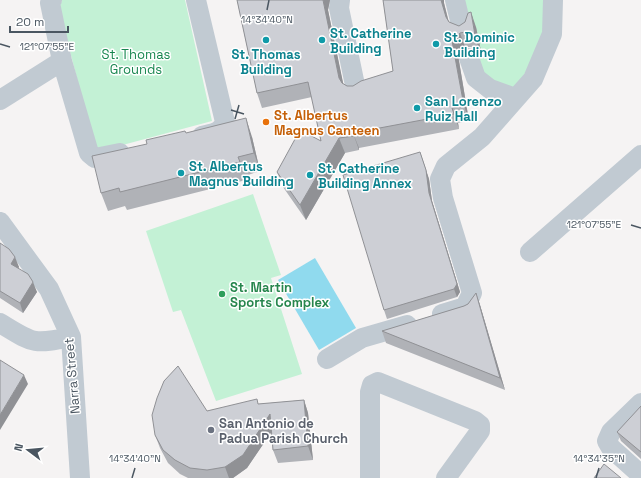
<svg xmlns="http://www.w3.org/2000/svg" width="641" height="478" viewBox="0 0 641 478" font-family="'Space Grotesk',sans-serif">
	<style>
		.green { fill: #c3f1d5 }
		.water { fill: #90daee }
		.lines { fill: none; stroke-linecap: round; stroke-linejoin: round }
		.minor { stroke: #c1cad2; stroke-width: 20 }
		.wall { fill: #b0b2b7 }
		.shaded-wall { fill: #909195 }
		.building { fill: #cdcfd5; stroke: #909195 }
		.ticks { fill: none; stroke: #4a5661; stroke-width: 1.5 }
		.culture-dot { fill: #0f9aa8; stroke: #fff; stroke-width: 1.5 }
		.food-dot { fill: #e8710a; stroke: #fff; stroke-width: 1.5 }
		.leisure-dot { fill: #2e9e5b; stroke: #fff; stroke-width: 1.5 }
		.worship-dot { fill: #6b7280; stroke: #fff; stroke-width: 1.5 }
		.labels { text-anchor: middle; dominant-baseline: central; stroke-width: 3; stroke-linejoin: round; paint-order: stroke }
		.culture-label { font-size: 13px; font-weight: bold; fill: #0d838f; stroke: #fff; text-anchor: start }
		.park-label { font-size: 13px; fill: #17864f; stroke: #fff }
		.food-label { font-size: 13px; font-weight: bold; fill: #c56008; stroke: #fff; text-anchor: start }
		.leisure-label { font-size: 13px; font-weight: bold; fill: #27864d; stroke: #fff; text-anchor: start }
		.street-label { font-size: 13px; fill: #4a5661; stroke: #fff }
		.worship-label { font-size: 13px; font-weight: bold; fill: #5b616d; stroke: #fff; text-anchor: start }
		.ticks-label { font-size: 10px; text-anchor: middle; fill: #4a5661; stroke: #fff; stroke-width: 3; stroke-linejoin: round; paint-order: stroke }
	</style>
	<rect width="100%" height="100%" fill="#f5f3f3"/>
	<!-- green -->
	<path class="green" d="M 62,0 L 185,0 L 212,121 L 104,150 L 97,148 L 94,144 L 59,9 Z
		M 462,0 L 544,0 L 546,14 L 539,53 L 514,89 L 487,82 L 475,62 Z
		M 253,194 L 281,275 L 271,278 L 302,374 L 216,401 L 181,310 L 173,312 L 146,231 Z"/>
	<!-- water -->
	<path class="water" d="M 315,258 L 356,328 L 319,350 L 278,280 Z"/>
	<g class="lines">
		<!-- minor -->
		<path class="minor" d="M 196,0 L 225,122 C 221,133 213,133 202,136
			M 340,0 L 339,8 L 356,90
			M 455,0 L 462,29
			M 469,58 L 476,78 L 490,89 L 515,98
			M 62,61 L 89,153 L 95,158 L 120,153
			M 0,100 L 62,61 L 50,3 L 52,0
			M 0,222 L 49,289 L 71,337 L 80,478
			M 530,252 L 641,155
			M 442,314 L 465,307 L 472,293 L 443,198 L 440,179 L 446,166 L 482,137 L 533,79 L 552,34 L 553,0
			M 0,323 C 33,343 32,345 71,337
			M 327,359 L 362,338 L 407,325
			M 641,403 L 611,432 L 607,441 L 611,448 L 641,475
			M 370,478 L 370,392 L 372,385 L 378,382 L 475,421 L 480,425 L 480,431 L 446,478"/>
	</g>
	<!-- wall -->
	<path class="wall" d="M 237,0 L 330,0 L 328,10 L 343,84 L 347,86 L 353,86 L 393,71 L 383,0 L 444,0 L 444,3 L 449,22 L 459,26 L 476,27 L 482,56 L 476,49 L 471,47 L 465,47 L 458,55 L 469,121 L 458,123 L 459,129 L 359,148 L 359,150 L 345,153 L 306,220 L 283,187 L 277,172 L 321,141 L 312,97 L 262,108 L 257,93 Z
		M 186,133 L 252,137 L 260,171 L 245,176 L 246,180 L 127,210 L 125,206 L 108,211 L 101,193 L 147,144 Z
		M 420,152 L 429,179 L 432,201 L 460,292 L 457,297 L 387,319 L 384,310 Z
		M 0,243 L 19,267 L 18,268 L 37,292 L 23,313 L 0,298 Z
		M 476,293 L 480,305 L 505,390 L 386,343 L 382,331 L 464,306 L 468,304 Z
		M 304,400 L 308,413 L 313,460 L 278,463 L 273,450 L 271,432 L 247,468 L 233,478 L 188,478 L 180,474 L 168,463 L 160,448 L 155,435 L 207,411 L 259,404 Z
		M 641,406 L 641,459 L 621,441 L 617,432 Z"/>
	<!-- shaded-wall -->
	<path class="shaded-wall" d="M 323,0 L 330,0 L 328,10 L 345,92 L 339,78 Z
		M 441,0 L 444,0 L 444,3 L 451,32 L 446,17 Z
		M 471,12 L 476,27 L 482,56 L 476,41 Z
		M 460,33 L 465,47 L 458,55 L 469,121 L 464,106 L 452,41 Z
		M 452,108 L 458,123 L 459,129 Z
		M 246,118 L 252,137 L 260,171 L 254,153 Z
		M 353,133 L 359,148 L 359,150 L 354,136 Z
		M 339,138 L 345,153 L 306,220 L 300,205 Z
		M 420,152 L 429,179 L 432,201 L 460,292 L 457,297 L 454,289 L 429,193 Z
		M 15,257 L 19,267 L 15,274 L 11,264 Z
		M 33,282 L 37,292 L 23,313 L 20,303 Z
		M 476,293 L 480,305 L 505,390 L 500,378 Z
		M 24,375 L 28,384 L 0,430 L 0,415 Z
		M 304,400 L 308,413 L 313,460 L 308,446 Z
		M 270,414 L 275,427 L 247,468 L 233,478 L 229,478 L 225,467 Z"/>
	<!-- building -->
	<path class="building" d="M 237,0 L 323,0 L 339,78 L 342,83 L 347,86 L 353,86 L 361,81 L 393,71 L 383,0 L 441,0 L 446,17 L 449,22 L 459,26 L 465,22 L 468,13 L 471,12 L 476,41 L 471,34 L 465,32 L 460,33 L 452,41 L 464,106 L 452,108 L 454,114 L 353,133 L 354,136 L 339,138 L 300,205 L 277,172 L 300,130 L 321,141 L 308,82 L 257,93 Z
		M 246,118 L 254,153 L 238,157 L 240,162 L 120,192 L 119,188 L 101,193 L 92,156 L 147,144 L 146,140 L 185,131 L 186,133 Z
		M 420,152 L 426,170 L 429,193 L 457,284 L 454,289 L 384,310 L 343,175 Z
		M 0,243 L 9,249 L 15,257 L 11,264 L 28,274 L 33,282 L 20,303 L 0,291 Z
		M 476,293 L 500,378 L 382,331 L 464,306 L 468,304 Z
		M 0,360 L 24,375 L 0,415 Z
		M 178,366 L 207,411 L 257,399 L 258,404 L 304,400 L 308,446 L 273,450 L 270,414 L 243,455 L 225,467 L 207,470 L 190,468 L 175,460 L 163,450 L 155,435 L 152,415 L 157,398 L 164,381 Z
		M 641,406 L 641,452 L 617,432 Z
		M 604,464 L 621,478 L 594,478 Z"/>
	<!-- ticks -->
	<path class="ticks" d="M 267,10 L 269,0M 0,44 L 10,47M 231,110 L 244,114M 235,119 L 239,105M 631,225 L 641,228M 132,478 L 135,468M 596,478 L 599,468"/>
	<!-- markers -->
	<g class="culture-dot">
		<circle cx="266" cy="40" r="4"/>
		<circle cx="322" cy="40" r="4"/>
		<circle cx="436" cy="44" r="4"/>
		<circle cx="417" cy="108" r="4"/>
		<circle cx="181" cy="173" r="4"/>
		<circle cx="310" cy="175" r="4"/>
	</g>
	<circle class="food-dot" cx="266" cy="122" r="4"/>
	<circle class="leisure-dot" cx="222" cy="294" r="4"/>
	<circle class="worship-dot" cx="211" cy="430" r="4"/>
	<g class="labels">
		<!-- culture labels -->
		<g class="culture-label">
			<text x="330" y="33">St. Catherine<tspan x="330" dy="15">Building</tspan></text>
			<text x="444" y="37">St. Dominic<tspan x="444" dy="15">Building</tspan></text>
			<text x="266" y="54" text-anchor="middle">St. Thomas<tspan x="266" dy="15">Building</tspan></text>
			<text x="425" y="101">San Lorenzo<tspan x="425" dy="15">Ruiz Hall</tspan></text>
			<text x="189" y="166">St. Albertus<tspan x="189" dy="15">Magnus Building</tspan></text>
			<text x="318" y="168">St. Catherine<tspan x="318" dy="15">Building Annex</tspan></text>
		</g>
		<!-- park labels -->
		<g class="park-label">
			<text x="136" y="54">St. Thomas<tspan x="136" dy="15">Grounds</tspan></text>
		</g>
		<!-- food labels -->
		<g class="food-label">
			<text x="274" y="115">St. Albertus<tspan x="274" dy="15">Magnus Canteen</tspan></text>
		</g>
		<!-- leisure labels -->
		<g class="leisure-label">
			<text x="230" y="287">St. Martin<tspan x="230" dy="15">Sports Complex</tspan></text>
		</g>
		<!-- street labels -->
		<g class="street-label">
			<text transform="translate(72 376) rotate(-95)">Narra Street</text>
		</g>
		<!-- worship labels -->
		<g class="worship-label">
			<text x="219" y="423">San Antonio de<tspan x="219" dy="15">Padua Parish Church</tspan></text>
		</g>
	</g>
	<g class="ticks-label">
		<text x="267" y="23">14°34'40"N</text>
		<text x="47" y="50">121°07'55"E</text>
		<text x="594" y="228">121°07'55"E</text>
		<text x="135" y="462">14°34'40"N</text>
		<text x="599" y="462">14°34'35"N</text>
	</g>
	<!-- north arrow -->
	<g transform="translate(28 450) rotate(286)" stroke="#ffffff" stroke-width="3" paint-order="stroke">
	<path d="M0-3L7 15L0 10L-7 15Z" fill="#4a5661"/>
	<text y="-6" font-size="11" font-weight="bold" text-anchor="middle" fill="#4a5661">N</text>
	</g>
	<!-- scale -->
	<path d="M10 26v6h58v-6" fill="none" stroke="#4a5661" stroke-width="2"/>
	<text x="16" y="26" font-size="12" fill="#4a5661" stroke="#ffffff" stroke-width="3" paint-order="stroke">20 m</text>
</svg>
